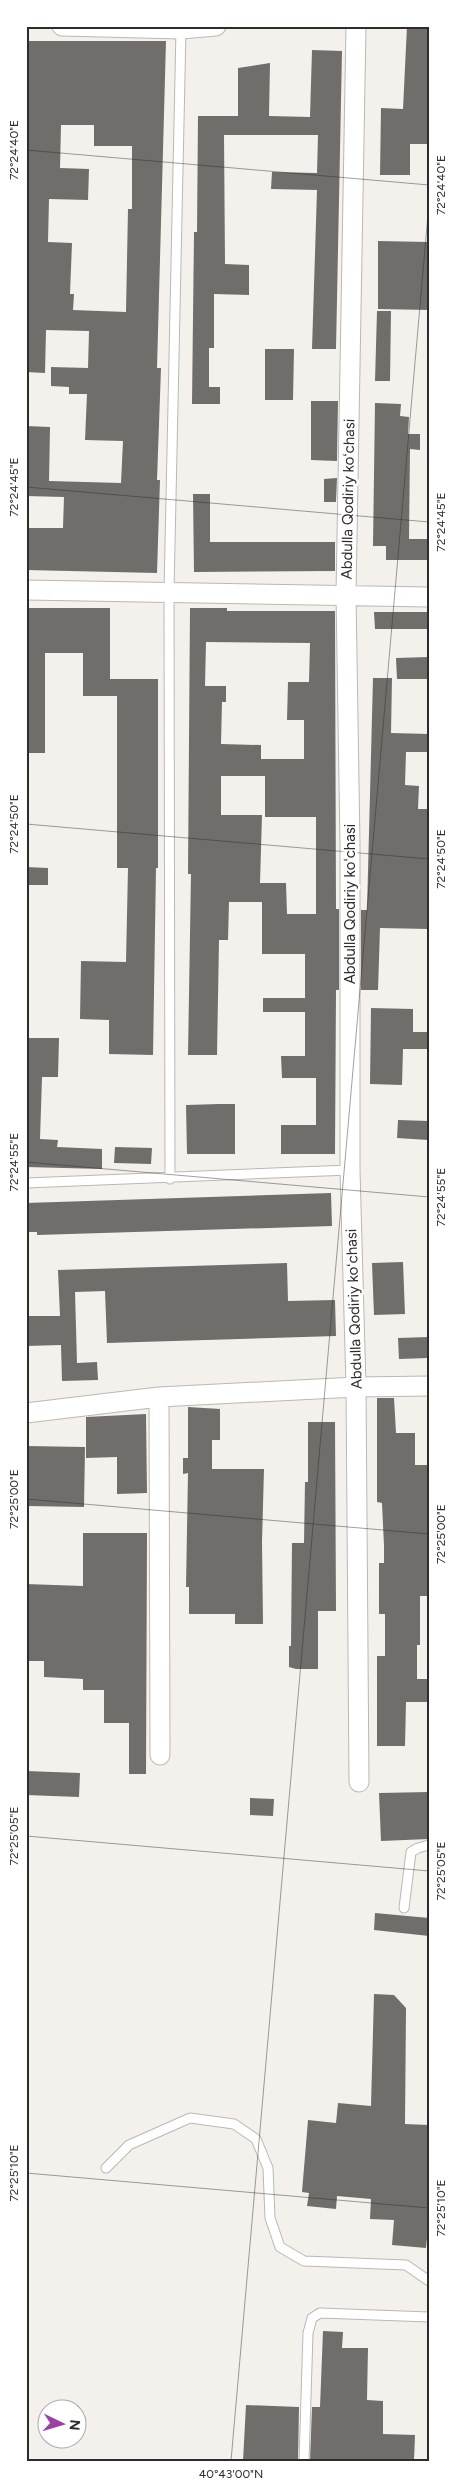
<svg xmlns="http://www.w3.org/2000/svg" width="455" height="2487" viewBox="0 0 455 2487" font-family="Figtree,sans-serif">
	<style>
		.building { fill: #716d6a; fill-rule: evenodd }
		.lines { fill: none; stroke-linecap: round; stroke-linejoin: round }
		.service-casing { stroke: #bbb8b3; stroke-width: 11 }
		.minor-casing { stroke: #bbb8b3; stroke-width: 21 }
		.service { stroke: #fff; stroke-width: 9 }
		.minor { stroke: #fff; stroke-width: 19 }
		.ticks { fill: none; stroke: #2d2c2a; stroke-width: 1; stroke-opacity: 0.45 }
		.labels { text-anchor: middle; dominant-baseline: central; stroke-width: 5; stroke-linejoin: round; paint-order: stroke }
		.street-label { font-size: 15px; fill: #2d2c2a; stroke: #fff }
		.neatline { fill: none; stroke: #2d2c2a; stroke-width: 2 }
		.ticks-label { font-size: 12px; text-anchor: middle; fill: #2d2c2a }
	</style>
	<rect width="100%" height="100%" fill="#f4f1ec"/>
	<!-- building -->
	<path class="building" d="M 407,26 L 429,26 L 429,144 L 410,144 L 410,175 L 380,175 L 381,108 L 403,109 Z
		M 26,41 L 166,41 L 157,368 L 161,368 L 157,480 L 160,480 L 157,573 L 26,570 L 26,528 L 63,528 L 64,497 L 26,496 L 26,426 L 50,427 L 49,481 L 121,483 L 123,441 L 85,440 L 87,394 L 69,394 L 69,387 L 51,386 L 51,367 L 88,368 L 89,331 L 46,330 L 45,373 L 26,372 ZM 61,125 L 94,125 L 94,146 L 132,146 L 132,209 L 128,209 L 126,312 L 73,310 L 74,294 L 70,294 L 72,243 L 48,242 L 49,199 L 88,200 L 89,169 L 60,168 Z
		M 312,50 L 342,51 L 336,349 L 312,349 L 317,190 L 271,189 L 272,172 L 317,173 L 318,135 L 224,135 L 225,264 L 249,265 L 249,295 L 214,294 L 214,348 L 209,348 L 209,387 L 220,387 L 220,404 L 192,404 L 194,232 L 197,232 L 198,116 L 238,116 L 238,68 L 270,63 L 269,116 L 310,117 Z
		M 378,241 L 429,242 L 429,310 L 378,309 Z
		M 377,311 L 391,311 L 390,381 L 375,381 Z
		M 265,349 L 294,349 L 293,400 L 265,400 Z
		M 311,401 L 338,401 L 337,461 L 311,460 Z
		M 375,403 L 401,404 L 400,416 L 409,417 L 408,434 L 420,434 L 420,450 L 410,449 L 409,539 L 429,539 L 429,560 L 386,560 L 386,546 L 373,546 Z
		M 337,478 L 336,502 L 324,502 L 324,479 Z
		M 193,494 L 210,494 L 210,542 L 335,542 L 335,571 L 194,572 Z
		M 26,608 L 110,608 L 110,679 L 158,679 L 158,868 L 156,868 L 153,1055 L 109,1054 L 109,1020 L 80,1019 L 81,961 L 126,962 L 128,868 L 117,868 L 117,696 L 83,696 L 83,653 L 45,653 L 45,753 L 26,753 Z
		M 190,608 L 227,608 L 227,611 L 335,611 L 336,909 L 339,909 L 339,990 L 336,990 L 335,1154 L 281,1154 L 281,1125 L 316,1125 L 316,1078 L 282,1078 L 281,1056 L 305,1056 L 305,1012 L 263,1012 L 263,998 L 305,998 L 305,954 L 262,954 L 262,902 L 229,902 L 228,940 L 219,940 L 217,1055 L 188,1055 L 191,874 L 188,874 ZM 206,642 L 310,643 L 309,682 L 288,682 L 287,720 L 304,720 L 304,759 L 261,759 L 261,745 L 221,744 L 222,702 L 226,702 L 226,686 L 205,686 ZM 221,776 L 265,776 L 265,817 L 316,817 L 316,914 L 287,914 L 286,883 L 260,883 L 262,815 L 221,815 Z
		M 374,612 L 429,612 L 429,629 L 375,629 Z
		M 429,657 L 429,679 L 397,679 L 396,658 Z
		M 373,678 L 392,678 L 391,733 L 429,734 L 429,752 L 406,752 L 405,785 L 419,786 L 418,809 L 429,809 L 429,929 L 380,928 L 378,990 L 361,990 L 361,910 L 367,910 Z
		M 26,867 L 48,868 L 48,885 L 26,885 Z
		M 371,1008 L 413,1009 L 413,1032 L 429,1032 L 429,1049 L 403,1049 L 402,1085 L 370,1084 Z
		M 26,1038 L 59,1038 L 58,1077 L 42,1077 L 40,1139 L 58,1140 L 57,1147 L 102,1149 L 102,1169 L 26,1167 Z
		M 219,1104 L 235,1104 L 235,1154 L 187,1154 L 186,1105 Z
		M 398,1120 L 429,1121 L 428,1140 L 397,1138 Z
		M 115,1147 L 152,1148 L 151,1164 L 114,1163 Z
		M 331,1193 L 332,1226 L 37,1235 L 37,1232 L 26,1232 L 26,1203 Z
		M 403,1262 L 405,1314 L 374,1315 L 372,1263 Z
		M 287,1263 L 288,1301 L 335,1300 L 336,1336 L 107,1343 L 105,1291 L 75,1292 L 77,1363 L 97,1362 L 98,1380 L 62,1381 L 61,1345 L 26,1346 L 26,1316 L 60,1316 L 58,1270 Z
		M 429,1337 L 429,1358 L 399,1359 L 398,1338 Z
		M 377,1398 L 394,1398 L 396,1433 L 415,1433 L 415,1465 L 429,1465 L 429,1596 L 420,1596 L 420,1645 L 417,1645 L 417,1679 L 429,1679 L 429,1702 L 406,1702 L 405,1746 L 377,1746 L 377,1656 L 385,1656 L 385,1614 L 379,1614 L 379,1563 L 384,1563 L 384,1546 L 382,1503 L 377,1502 Z
		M 188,1407 L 220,1409 L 220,1440 L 212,1440 L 212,1469 L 264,1469 L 262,1542 L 263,1624 L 235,1624 L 235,1614 L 189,1614 L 189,1587 L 186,1587 L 188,1473 L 183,1474 L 183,1458 L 188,1458 Z
		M 146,1414 L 147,1493 L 117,1494 L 117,1457 L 86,1458 L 86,1417 Z
		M 308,1422 L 335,1422 L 336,1611 L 318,1611 L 318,1669 L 296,1669 L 289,1667 L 289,1646 L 291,1646 L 292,1543 L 304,1543 L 305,1482 L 308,1482 Z
		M 26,1446 L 85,1447 L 84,1507 L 26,1506 Z
		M 83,1533 L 147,1533 L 146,1774 L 129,1774 L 129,1723 L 104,1723 L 104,1690 L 83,1690 L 83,1679 L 44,1677 L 44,1661 L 26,1661 L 26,1584 L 83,1586 Z
		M 26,1771 L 80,1773 L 79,1797 L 26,1795 Z
		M 429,1792 L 429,1839 L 381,1841 L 379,1793 Z
		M 250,1798 L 274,1799 L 273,1816 L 250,1815 Z
		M 375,1913 L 429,1918 L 429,1936 L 374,1930 Z
		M 374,1994 L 394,1995 L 406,2008 L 405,2124 L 429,2125 L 429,2218 L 426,2248 L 392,2245 L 394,2220 L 370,2219 L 371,2199 L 337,2196 L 336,2209 L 307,2206 L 309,2193 L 302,2192 L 308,2120 L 336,2123 L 338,2103 L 371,2106 Z
		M 323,2331 L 343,2332 L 342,2348 L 368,2348 L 367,2400 L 383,2401 L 383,2434 L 415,2435 L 414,2461 L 310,2461 L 312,2407 L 320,2407 Z
		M 246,2405 L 299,2407 L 298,2461 L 243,2461 Z"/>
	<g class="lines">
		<!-- service casing -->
		<g class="service-casing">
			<path id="service" d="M 170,1179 L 169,592 L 181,29
				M 26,1183 L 350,1170
				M 404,1908 L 411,1852 L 418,1848 L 429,1845
				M 106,2168 L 129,2145 L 190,2118 L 234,2124 L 256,2139 L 268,2168 L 270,2218 L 280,2247 L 304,2261 L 406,2265 L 429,2281
				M 304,2461 L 308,2333 L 312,2318 L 320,2313 L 429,2317"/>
		</g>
		<!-- minor casing -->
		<g class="minor-casing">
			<path id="minor" d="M 62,26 L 181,29 L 216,26
				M 356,26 L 346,594 L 350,845 L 350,1170 L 356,1387 L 359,1782
				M 26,590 L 429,597
				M 159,1397 L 160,1755
				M 26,1413 L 159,1397 L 356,1387 L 429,1386"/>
		</g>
		<!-- service -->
		<use href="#service" class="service"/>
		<!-- minor -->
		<use href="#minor" class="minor"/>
	</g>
	<!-- ticks -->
	<path class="ticks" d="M 26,150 L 429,185M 26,487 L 429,522M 26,824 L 429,859M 26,1162 L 429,1197M 26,1499 L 429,1534M 26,1836 L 429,1871M 26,2173 L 429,2208M 231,2461 L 429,203"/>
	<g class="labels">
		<!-- street labels -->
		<g class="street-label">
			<text transform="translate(348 499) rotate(-89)">Abdulla Qodiriy koʻchasi</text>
			<text transform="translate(350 904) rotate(-90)">Abdulla Qodiriy koʻchasi</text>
			<text transform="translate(354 1309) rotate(-92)">Abdulla Qodiriy koʻchasi</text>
		</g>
	</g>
	<!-- border -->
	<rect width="455" height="2487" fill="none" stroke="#ffffff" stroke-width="55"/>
	<!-- north arrow -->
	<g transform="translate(62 2424) rotate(95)"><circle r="24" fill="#ffffff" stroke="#ababaa"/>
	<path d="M0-4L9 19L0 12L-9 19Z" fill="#9e3fa7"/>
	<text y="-8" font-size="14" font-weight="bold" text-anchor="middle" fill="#2d2c2a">N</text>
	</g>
	<rect x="28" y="28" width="400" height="2432" class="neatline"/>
	<g class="ticks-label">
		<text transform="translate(14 150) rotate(-90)" y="4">72°24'40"E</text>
		<text transform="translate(441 185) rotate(-90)" y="4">72°24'40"E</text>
		<text transform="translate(14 487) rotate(-90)" y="4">72°24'45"E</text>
		<text transform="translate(441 522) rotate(-90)" y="4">72°24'45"E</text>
		<text transform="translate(14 824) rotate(-90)" y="4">72°24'50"E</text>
		<text transform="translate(441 859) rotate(-90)" y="4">72°24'50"E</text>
		<text transform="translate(14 1162) rotate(-90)" y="4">72°24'55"E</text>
		<text transform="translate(441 1197) rotate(-90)" y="4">72°24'55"E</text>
		<text transform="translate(14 1499) rotate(-90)" y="4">72°25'00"E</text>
		<text transform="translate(441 1534) rotate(-90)" y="4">72°25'00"E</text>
		<text transform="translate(14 1836) rotate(-90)" y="4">72°25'05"E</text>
		<text transform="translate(441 1871) rotate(-90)" y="4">72°25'05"E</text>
		<text transform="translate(14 2173) rotate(-90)" y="4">72°25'10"E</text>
		<text transform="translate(441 2208) rotate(-90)" y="4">72°25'10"E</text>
		<text x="231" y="2478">40°43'00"N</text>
	</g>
</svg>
